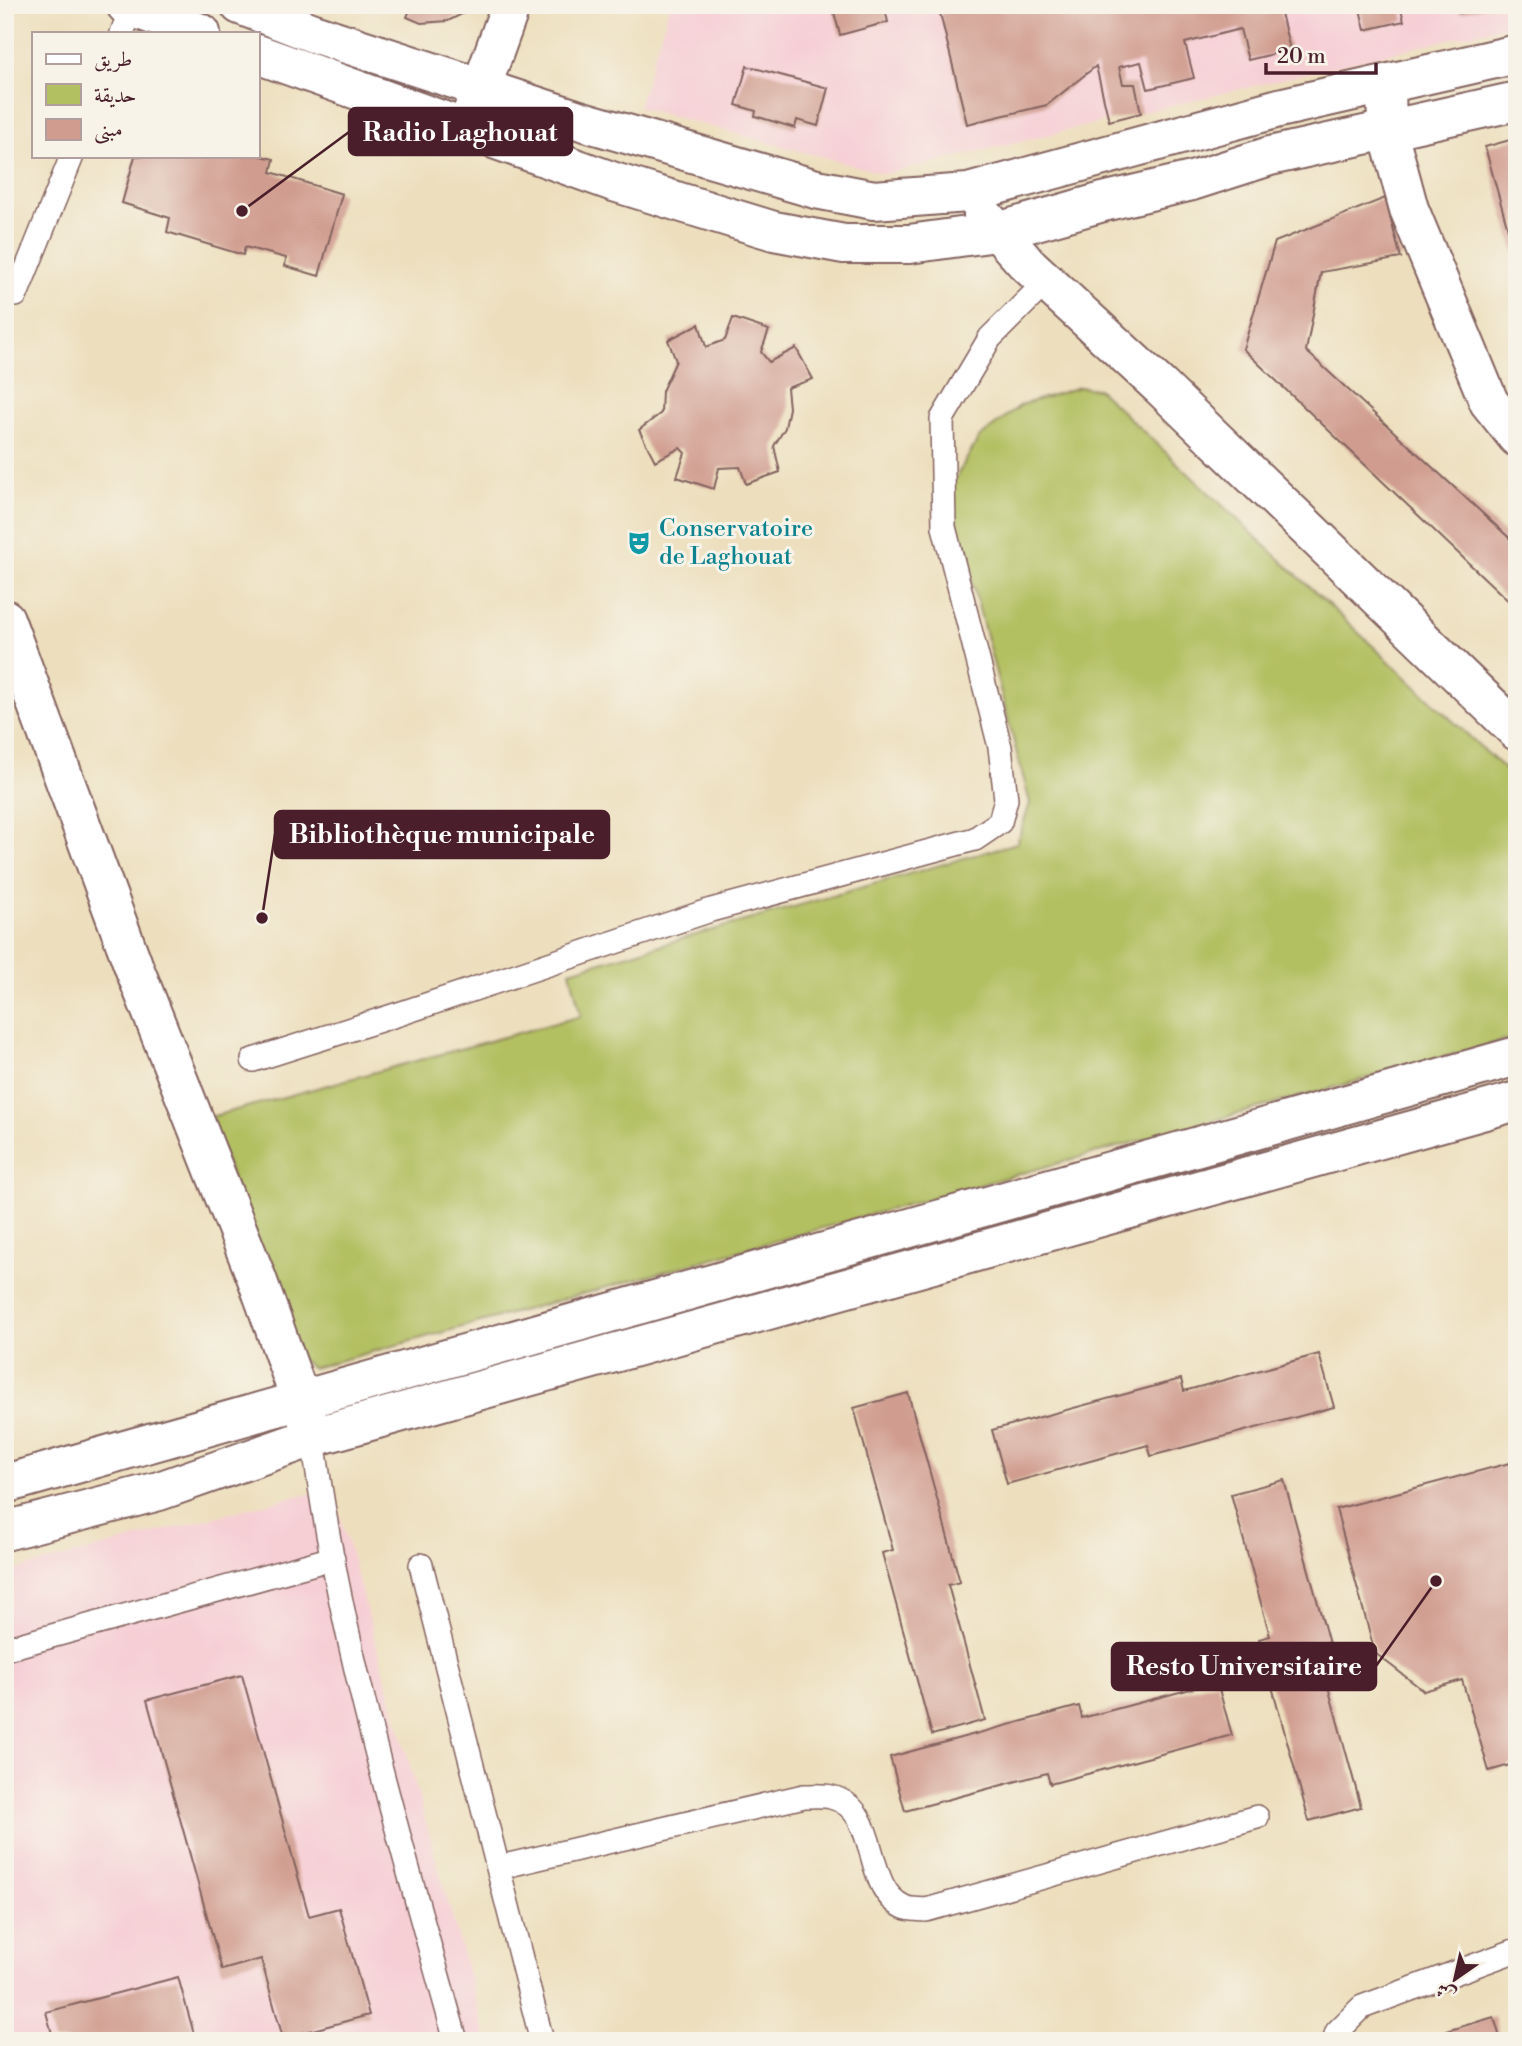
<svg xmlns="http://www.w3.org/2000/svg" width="1522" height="2046" viewBox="0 0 1522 2046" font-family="'Libre Bodoni',Amiri,serif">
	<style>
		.built { fill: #f6cfd5 }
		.green { fill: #b3c062; stroke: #7e7046; stroke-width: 2 }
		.building { fill: #d09c8f }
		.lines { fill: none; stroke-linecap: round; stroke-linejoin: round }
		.lane-casing { stroke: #83625e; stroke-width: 26 }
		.street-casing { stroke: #83625e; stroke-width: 42 }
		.secondary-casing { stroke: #83625e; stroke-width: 42 }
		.lane { stroke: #fff; stroke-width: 23 }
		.street { stroke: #fff; stroke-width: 38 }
		.secondary { stroke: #fff; stroke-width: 38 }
		.labels { text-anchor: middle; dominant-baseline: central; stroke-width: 6; stroke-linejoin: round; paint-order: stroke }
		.culture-label { font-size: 24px; fill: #0d838f; stroke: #f7f3e8; text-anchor: start }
		.leader { fill: none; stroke: #4a1f2b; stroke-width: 2.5 }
		.callout-dot { fill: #4a1f2b; stroke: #f7f3e8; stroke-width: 2.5 }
		.callout { fill: #4a1f2b; stroke: #4a1f2b; stroke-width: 2.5 }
		.callout-label { font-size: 26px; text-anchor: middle; font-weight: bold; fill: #fff }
	</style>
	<rect width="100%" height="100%" fill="#f7f3e8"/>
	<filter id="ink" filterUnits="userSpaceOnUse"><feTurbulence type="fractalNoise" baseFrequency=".0143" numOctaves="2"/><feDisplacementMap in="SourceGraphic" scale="14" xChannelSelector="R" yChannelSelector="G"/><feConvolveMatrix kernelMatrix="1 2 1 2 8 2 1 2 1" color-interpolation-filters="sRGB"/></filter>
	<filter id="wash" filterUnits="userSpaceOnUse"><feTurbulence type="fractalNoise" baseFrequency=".00686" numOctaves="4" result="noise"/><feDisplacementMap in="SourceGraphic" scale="28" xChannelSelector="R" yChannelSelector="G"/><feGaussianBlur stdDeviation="1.57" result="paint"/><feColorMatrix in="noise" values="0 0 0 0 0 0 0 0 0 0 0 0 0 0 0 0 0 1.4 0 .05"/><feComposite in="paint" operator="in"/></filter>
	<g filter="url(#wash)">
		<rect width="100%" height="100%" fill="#eddfbd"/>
		<!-- built -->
		<path class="built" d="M 670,5 L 1517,5 L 1517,23 L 885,174 L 638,107 Z
			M 333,1490 L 487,2041 L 5,2041 L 5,1573 L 291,1497 Z"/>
		<!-- green -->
		<path class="green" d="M 1079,387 L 1098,389 L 1517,781 L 1517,1037 L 313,1368 L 296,1357 L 210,1117 L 581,1016 L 570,971 L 1017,843 L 1030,803 L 948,491 L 979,438 L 1021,405 Z"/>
		<g id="blocks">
			<!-- building -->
			<path class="building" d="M 398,5 L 471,5 L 466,12 L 448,21 L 421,23 L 407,17 L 410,10 Z
				M 832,5 L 884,5 L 888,22 L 840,35 Z
				M 938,5 L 1310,5 L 1310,6 L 1281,13 L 1290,50 L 1248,60 L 1240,29 L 1185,43 L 1194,78 L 1148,89 L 1141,62 L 1119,67 L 1123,84 L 1135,84 L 1141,113 L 1109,121 L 1096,66 L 1047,105 L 967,124 Z
				M 1359,5 L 1400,5 L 1404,21 L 1365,30 Z
				M 1458,5 L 1487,5 L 1487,6 L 1460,13 Z
				M 747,66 L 828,88 L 818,126 L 797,120 L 795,128 L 755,116 L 756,111 L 736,105 Z
				M 1517,138 L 1517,258 L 1516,258 L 1485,147 Z
				M 257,155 L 274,159 L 271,172 L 342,194 L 319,276 L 285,266 L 286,258 L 245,247 L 243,255 L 167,232 L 170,218 L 122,203 L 135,156 Z
				M 1385,198 L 1401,258 L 1321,272 L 1306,351 L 1517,545 L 1517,609 L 1243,349 L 1275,242 Z
				M 733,318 L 769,330 L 761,352 L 769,362 L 796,348 L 813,379 L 787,388 L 789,408 L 785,428 L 774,446 L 780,472 L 746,484 L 740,467 L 719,468 L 714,489 L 677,477 L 685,453 L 680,448 L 655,461 L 639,430 L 661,413 L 662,391 L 676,361 L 668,340 L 699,324 L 706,347 L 725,340 Z
				M 1319,1354 L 1334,1407 L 1151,1456 L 1148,1445 L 1007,1484 L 992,1430 L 1181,1379 L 1184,1391 Z
				M 908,1393 L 960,1582 L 948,1585 L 985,1720 L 932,1735 L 882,1553 L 893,1550 L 854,1408 Z
				M 1517,1461 L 1517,1763 L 1489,1771 L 1462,1680 L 1424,1691 L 1375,1653 L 1336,1509 Z
				M 1284,1480 L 1336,1669 L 1324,1672 L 1361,1807 L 1309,1821 L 1259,1639 L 1270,1636 L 1231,1494 Z
				M 242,1675 L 309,1916 L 339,1908 L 369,2015 L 283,2038 L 261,1959 L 222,1970 L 147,1700 Z
				M 1217,1682 L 1232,1735 L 1050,1784 L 1047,1773 L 905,1811 L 890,1757 L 1079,1706 L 1082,1718 Z
				M 178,1977 L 196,2041 L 54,2041 L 46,2012 Z
				M 1494,2017 L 1501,2041 L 1446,2041 L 1443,2032 Z"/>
		</g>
	</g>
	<g filter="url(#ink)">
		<use href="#blocks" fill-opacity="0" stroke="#83625e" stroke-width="2"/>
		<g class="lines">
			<!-- lane casing -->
			<g class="lane-casing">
				<path id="lane" d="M 122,33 L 132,7
					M 16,295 L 72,156
					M 253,1060 L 399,1014 L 711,910 L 975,839 L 1000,822 L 1006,799 L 1000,747 L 944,527 L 942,419 L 990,338 L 1046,282
					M 313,1437 C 339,1642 401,1842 456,2041
					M 421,1565 L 542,2041
					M 5,1649 L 333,1558
					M 500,1867 L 804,1796 C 812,1796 823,1795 831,1797 C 882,1809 861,1888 904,1907 C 910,1910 919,1909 926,1910 L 1257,1817
					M 1334,2041 L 1337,2032 L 1362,2007 L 1517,1950"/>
			</g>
			<!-- street casing -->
			<g class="street-casing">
				<path id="street" d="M 1386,86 L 1387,128 L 1409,209 L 1489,402 L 1517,437
					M 466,130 L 511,5"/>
			</g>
			<!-- secondary casing -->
			<g class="secondary-casing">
				<path id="secondary" d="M 126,5 L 201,33
					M 240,5 L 313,33 L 582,121 L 816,189 L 874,200 L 968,193 L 1279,108 L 1517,54
					M 257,54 L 614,182 L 774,231 L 844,244 L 909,244 L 997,232 L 1103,202 L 1192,181 L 1270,156 L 1517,101
					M 983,215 L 1026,263 L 1161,387 L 1517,731
					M 5,619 L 135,970 L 257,1279 L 308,1421
					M 5,1484 L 1517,1056
					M 5,1531 L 159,1491 L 313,1437 L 1517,1101"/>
			</g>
			<!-- lane -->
			<use href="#lane" class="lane"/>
			<!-- street -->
			<use href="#street" class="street"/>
			<!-- secondary -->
			<use href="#secondary" class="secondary"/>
		</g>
	</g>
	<!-- icons -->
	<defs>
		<g id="theatre-bare" transform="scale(1.89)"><path d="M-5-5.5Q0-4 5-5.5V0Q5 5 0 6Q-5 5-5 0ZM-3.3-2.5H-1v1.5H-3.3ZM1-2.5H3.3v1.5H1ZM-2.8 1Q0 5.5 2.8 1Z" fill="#0f9aa8" stroke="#f7f3e8" stroke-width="2.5" paint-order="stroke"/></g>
	</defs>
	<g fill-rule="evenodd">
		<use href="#theatre-bare" x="639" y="543"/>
	</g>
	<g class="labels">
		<!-- culture labels -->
		<g class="culture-label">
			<text x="659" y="529">Conservatoire<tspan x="659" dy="28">de Laghouat</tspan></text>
		</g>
	</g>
	<!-- callouts -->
	<path class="leader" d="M242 211L349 132M262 918L275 834M1436 1581L1376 1666"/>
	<g class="callout-dot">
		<circle cx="242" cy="211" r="7"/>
		<circle cx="262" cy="918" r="7"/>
		<circle cx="1436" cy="1581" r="7"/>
	</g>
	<g class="callout">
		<rect x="349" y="108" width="223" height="47" rx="7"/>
		<rect x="275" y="811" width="334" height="47" rx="7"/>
		<rect x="1112" y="1643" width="264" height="47" rx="7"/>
	</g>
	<g class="callout-label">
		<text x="460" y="141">Radio Laghouat</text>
		<text x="442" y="843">Bibliothèque municipale</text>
		<text x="1244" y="1675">Resto Universitaire</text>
	</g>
	<!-- margin -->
	<rect width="1522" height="2046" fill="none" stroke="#f7f3e8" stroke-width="28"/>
	<!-- legend -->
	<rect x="32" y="32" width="228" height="126" fill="#f7f3e8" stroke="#b29e9c" stroke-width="2"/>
	<rect x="46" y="54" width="35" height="10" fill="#ffffff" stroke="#b29e9c" stroke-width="2"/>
	<text x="94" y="66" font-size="21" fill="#4a1f2b">طريق</text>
	<rect x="46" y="84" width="35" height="21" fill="#b3c062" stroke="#b29e9c" stroke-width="2"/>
	<text x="94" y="102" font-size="21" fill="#4a1f2b">حديقة</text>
	<rect x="46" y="119" width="35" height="21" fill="#d09c8f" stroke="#b29e9c" stroke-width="2"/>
	<text x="94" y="136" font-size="21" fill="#4a1f2b">مبنى</text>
	<!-- north arrow -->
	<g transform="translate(1455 1979) rotate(214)" stroke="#f7f3e8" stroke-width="5" paint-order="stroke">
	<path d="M0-5L12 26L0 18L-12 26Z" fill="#4a1f2b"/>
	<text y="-10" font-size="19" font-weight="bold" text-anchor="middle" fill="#4a1f2b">ش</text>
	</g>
	<!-- scale -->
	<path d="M1266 63v10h110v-10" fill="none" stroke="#4a1f2b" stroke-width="3.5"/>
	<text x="1277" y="63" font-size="21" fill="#4a1f2b" stroke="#f7f3e8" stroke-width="5" paint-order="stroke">20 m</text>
</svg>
